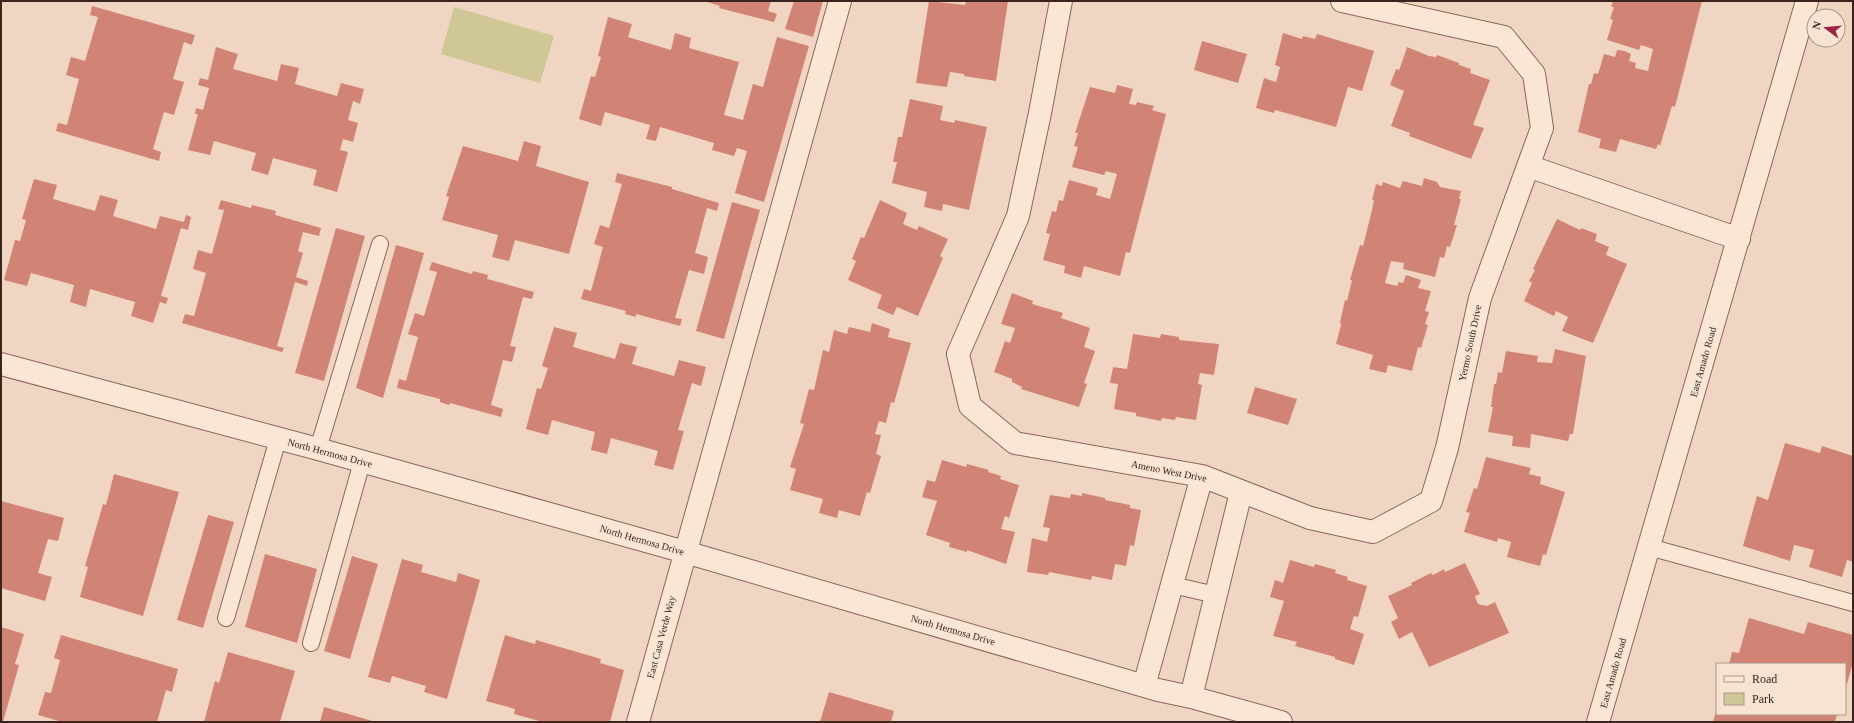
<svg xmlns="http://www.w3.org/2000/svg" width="1854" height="723" viewBox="0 0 1854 723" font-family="Georgia,serif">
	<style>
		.green { fill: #cfc795 }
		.building { fill: #d18476 }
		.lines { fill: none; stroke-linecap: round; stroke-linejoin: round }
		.service-casing { stroke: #8c6658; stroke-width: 18 }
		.minor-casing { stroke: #8c6658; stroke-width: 24 }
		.service { stroke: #fbe6d6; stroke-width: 16 }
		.minor { stroke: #fbe6d6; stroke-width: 22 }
		.labels { text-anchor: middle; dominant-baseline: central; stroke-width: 3; stroke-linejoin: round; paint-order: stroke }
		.street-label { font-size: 10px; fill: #3a241d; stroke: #f7e3d2 }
	</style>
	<rect width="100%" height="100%" fill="#f0d6c2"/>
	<!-- green -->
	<path class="green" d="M 454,7 L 554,36 L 540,83 L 441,54 Z"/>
	<!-- building -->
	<path class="building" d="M 704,1 L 771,1 L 768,11 L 777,14 L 774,22 L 719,8 L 720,6 Z
		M 794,1 L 823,1 L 813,37 L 785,29 Z
		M 929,1 L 965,5 L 966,1 L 1008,1 L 996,81 L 964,76 L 964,74 L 950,72 L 947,87 L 916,83 Z
		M 1613,1 L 1702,1 L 1675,107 L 1672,106 L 1660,146 L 1658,144 L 1656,149 L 1620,139 L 1616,152 L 1599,148 L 1601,139 L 1578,132 L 1589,84 L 1591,84 L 1594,73 L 1598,74 L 1604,54 L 1615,57 L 1617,50 L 1625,51 L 1631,54 L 1629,61 L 1636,63 L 1635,68 L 1648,71 L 1653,49 L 1641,45 L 1639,50 L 1607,40 L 1613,20 L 1610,19 L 1614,7 L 1611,7 Z
		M 92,6 L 195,35 L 192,45 L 184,42 L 173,79 L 184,82 L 174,115 L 164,112 L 153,149 L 161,152 L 159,161 L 56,131 L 58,123 L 67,125 L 79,79 L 66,75 L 71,57 L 85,61 L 98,17 L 90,15 Z
		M 608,17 L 632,24 L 628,37 L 671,50 L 675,33 L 691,38 L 689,48 L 739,62 L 724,115 L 743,120 L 753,84 L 763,87 L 777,37 L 809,46 L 764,202 L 735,193 L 747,151 L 737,148 L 734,156 L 712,150 L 714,143 L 660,127 L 656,141 L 646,139 L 650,125 L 605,112 L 601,126 L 579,119 L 591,76 L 595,77 L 601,57 L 598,56 Z
		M 1283,33 L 1302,39 L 1303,36 L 1315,39 L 1317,34 L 1374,51 L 1362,91 L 1348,87 L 1336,127 L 1275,110 L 1274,113 L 1256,108 L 1264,78 L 1276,82 L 1280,67 L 1275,65 Z
		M 1202,41 L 1247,54 L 1238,83 L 1194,70 Z
		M 216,47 L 238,54 L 233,69 L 277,81 L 281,64 L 299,68 L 295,84 L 337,96 L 341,83 L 364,89 L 360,104 L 353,101 L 348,120 L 358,123 L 353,142 L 343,139 L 340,150 L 348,152 L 337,192 L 313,185 L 317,170 L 273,158 L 268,175 L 251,170 L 256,153 L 214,141 L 210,155 L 188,150 L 198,114 L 195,114 L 196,108 L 203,110 L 209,88 L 198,85 L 200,78 L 208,80 Z
		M 1407,47 L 1429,56 L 1436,57 L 1437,55 L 1459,63 L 1459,65 L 1471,69 L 1470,73 L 1490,80 L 1473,125 L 1484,128 L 1471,159 L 1409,136 L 1410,133 L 1391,126 L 1404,91 L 1390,85 L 1396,69 L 1399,70 L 1401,65 Z
		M 1117,85 L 1133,89 L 1129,104 L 1136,105 L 1137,102 L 1154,106 L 1152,110 L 1166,114 L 1130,253 L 1126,252 L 1120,276 L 1084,266 L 1081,278 L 1064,273 L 1065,266 L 1043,260 L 1050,234 L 1046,233 L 1052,211 L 1056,212 L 1059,200 L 1063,201 L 1069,180 L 1098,188 L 1096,195 L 1110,199 L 1117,174 L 1106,171 L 1104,175 L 1072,167 L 1078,147 L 1074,146 L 1078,133 L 1075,133 L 1090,87 L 1115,93 Z
		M 910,99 L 943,106 L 940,120 L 954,123 L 955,120 L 987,127 L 969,210 L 943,204 L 942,211 L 924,207 L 927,192 L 892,183 L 897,162 L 893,162 L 898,137 L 902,137 Z
		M 524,141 L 541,146 L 536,166 L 589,182 L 569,254 L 515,240 L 509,261 L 492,257 L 498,235 L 442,220 L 449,197 L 446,196 L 463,146 L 518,161 Z
		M 617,173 L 672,187 L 672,189 L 719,203 L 717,211 L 707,208 L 695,253 L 708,257 L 704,274 L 689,270 L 675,318 L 682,319 L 680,326 L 636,314 L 636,317 L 625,314 L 626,311 L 581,299 L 584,289 L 591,291 L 603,247 L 594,244 L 600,225 L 609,228 L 622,184 L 615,182 Z
		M 1424,178 L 1437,182 L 1440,187 L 1461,191 L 1459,199 L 1461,199 L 1454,225 L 1457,225 L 1450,247 L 1447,246 L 1444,258 L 1440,257 L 1435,277 L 1403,269 L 1404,263 L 1391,261 L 1385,283 L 1397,286 L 1399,282 L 1403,283 L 1406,275 L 1421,280 L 1418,288 L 1431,291 L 1425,311 L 1429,312 L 1425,324 L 1428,325 L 1421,348 L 1418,347 L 1412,371 L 1388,365 L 1386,373 L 1369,369 L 1373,355 L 1336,344 L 1341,325 L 1340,322 L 1345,300 L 1347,301 L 1352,280 L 1350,280 L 1360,245 L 1363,246 L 1372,210 L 1374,200 L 1372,200 L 1376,184 L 1382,186 L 1383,182 L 1400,188 L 1403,181 L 1422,186 Z
		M 34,179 L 57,185 L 53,199 L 95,211 L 100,195 L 118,200 L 113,216 L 156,229 L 160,216 L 184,222 L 186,215 L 191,217 L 188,230 L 181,228 L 161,296 L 168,298 L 166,304 L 160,302 L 153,323 L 131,316 L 135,302 L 90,289 L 86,307 L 70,302 L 74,285 L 31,273 L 27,286 L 4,280 L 15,240 L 20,241 L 26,220 L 22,219 Z
		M 221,200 L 251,208 L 252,205 L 276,211 L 275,215 L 321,228 L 319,236 L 303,232 L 298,251 L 303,253 L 296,277 L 308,281 L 307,286 L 295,282 L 277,346 L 284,348 L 282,352 L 182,323 L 185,314 L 194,316 L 206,273 L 193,269 L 198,250 L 212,254 L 224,210 L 218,209 Z
		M 880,200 L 907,213 L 903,224 L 917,230 L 919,226 L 948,239 L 940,256 L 943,258 L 918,316 L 897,307 L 893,315 L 877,308 L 882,295 L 848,280 L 856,261 L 852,259 L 861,237 L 864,238 Z
		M 732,202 L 760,210 L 724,339 L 696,331 Z
		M 1557,219 L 1580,230 L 1581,228 L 1597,234 L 1595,241 L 1609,247 L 1606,255 L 1627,264 L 1593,343 L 1562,331 L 1568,317 L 1556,311 L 1554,316 L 1524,301 L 1532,283 L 1529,281 L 1535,270 L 1533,269 Z
		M 336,228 L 365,236 L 324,381 L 295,373 Z
		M 396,245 L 424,253 L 383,398 L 356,388 Z
		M 432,262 L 472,274 L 473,271 L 488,275 L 487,279 L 534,292 L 532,299 L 523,297 L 510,346 L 516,347 L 512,362 L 503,360 L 491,405 L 503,409 L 501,417 L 450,403 L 449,405 L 440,402 L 440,399 L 397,388 L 399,379 L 406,381 L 418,337 L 408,334 L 415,313 L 424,316 L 437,272 L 429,270 Z
		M 1012,293 L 1033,301 L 1032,304 L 1063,313 L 1061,318 L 1090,328 L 1084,347 L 1095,351 L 1084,383 L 1087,384 L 1079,407 L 1021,389 L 1022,387 L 1012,382 L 1012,379 L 994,372 L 1005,341 L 1010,343 L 1015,328 L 1001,324 Z
		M 872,323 L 890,329 L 888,337 L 911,343 L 894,403 L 891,402 L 886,423 L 879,421 L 875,434 L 881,435 L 876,454 L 881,456 L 870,493 L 867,492 L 860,516 L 839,510 L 837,518 L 819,513 L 823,499 L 790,490 L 796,469 L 790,467 L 804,424 L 800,423 L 809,389 L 814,390 L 823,350 L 829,352 L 834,330 L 847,334 L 849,327 L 870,332 Z
		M 554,327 L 577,333 L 573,347 L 615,359 L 620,343 L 637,347 L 632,364 L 674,376 L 679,360 L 706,367 L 701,386 L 692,383 L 678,430 L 684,431 L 673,470 L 654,465 L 658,451 L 611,438 L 607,454 L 591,450 L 595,432 L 552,420 L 548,435 L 526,429 L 537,388 L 541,389 L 548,368 L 542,366 Z
		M 1133,334 L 1160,338 L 1161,334 L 1179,337 L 1179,340 L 1219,344 L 1214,375 L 1200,373 L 1198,384 L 1202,385 L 1196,420 L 1176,417 L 1175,420 L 1162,418 L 1161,421 L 1136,416 L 1136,413 L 1114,409 L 1118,384 L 1110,383 L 1113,367 L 1127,369 Z
		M 1555,349 L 1586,356 L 1573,434 L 1570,434 L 1568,441 L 1531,434 L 1530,448 L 1512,446 L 1513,436 L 1488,432 L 1493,407 L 1491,407 L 1494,384 L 1496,384 L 1498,372 L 1502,373 L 1506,351 L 1538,356 L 1537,362 L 1552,363 Z
		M 1255,387 L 1297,399 L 1288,425 L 1247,413 Z
		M 1785,443 L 1820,453 L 1822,446 L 1853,456 L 1853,562 L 1847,560 L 1842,577 L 1809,567 L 1814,550 L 1794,545 L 1790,561 L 1743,546 L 1757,496 L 1768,500 Z
		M 1486,457 L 1531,468 L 1529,474 L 1541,477 L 1540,484 L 1565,492 L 1546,555 L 1543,554 L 1540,566 L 1507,557 L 1511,542 L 1498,538 L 1497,542 L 1464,532 L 1470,513 L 1466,512 L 1474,488 L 1477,489 Z
		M 942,460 L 966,467 L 967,464 L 989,470 L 988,472 L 1001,476 L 1000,479 L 1019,485 L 1009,518 L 1005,516 L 1001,529 L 1015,532 L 1006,564 L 967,550 L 967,552 L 949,547 L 950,543 L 926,535 L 937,501 L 922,497 L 927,480 L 935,482 Z
		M 114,474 L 179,492 L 143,616 L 80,597 L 88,567 L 85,566 L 103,504 L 106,505 Z
		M 1082,493 L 1105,498 L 1105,500 L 1130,505 L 1130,508 L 1141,510 L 1134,546 L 1130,545 L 1126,566 L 1115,564 L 1112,580 L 1092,576 L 1091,580 L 1049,572 L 1048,575 L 1027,572 L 1032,538 L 1047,542 L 1050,528 L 1043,527 L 1050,495 L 1070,498 L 1071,494 L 1082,496 Z
		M 1,501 L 64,518 L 58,541 L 48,539 L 38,573 L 52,577 L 45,601 L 1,588 Z
		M 208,515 L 234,522 L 203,628 L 177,620 Z
		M 265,554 L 317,569 L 297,643 L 245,627 Z
		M 352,556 L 378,564 L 350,659 L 324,651 Z
		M 402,559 L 423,565 L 421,572 L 456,582 L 458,573 L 480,580 L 447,699 L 424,692 L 426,686 L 392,676 L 390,683 L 368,677 Z
		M 1290,560 L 1314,567 L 1315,564 L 1336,570 L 1335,573 L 1348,577 L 1347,580 L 1367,586 L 1358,617 L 1354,616 L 1350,629 L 1364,634 L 1354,665 L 1335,659 L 1335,657 L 1295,646 L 1297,642 L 1273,636 L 1284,601 L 1270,597 L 1275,580 L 1283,583 Z
		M 1465,563 L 1480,594 L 1475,596 L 1478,604 L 1487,606 L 1495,602 L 1509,633 L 1429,667 L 1412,632 L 1399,639 L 1391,622 L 1398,618 L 1388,596 L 1412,585 L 1411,583 L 1431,573 L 1433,575 L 1444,569 L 1445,572 Z
		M 1749,618 L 1804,634 L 1808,622 L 1853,635 L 1853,662 L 1847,684 L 1845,683 L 1845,664 L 1729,664 L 1732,652 L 1739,653 Z
		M 1,627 L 24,634 L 15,664 L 19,665 L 3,722 L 1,722 Z
		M 61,635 L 178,669 L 172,692 L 166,690 L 157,722 L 62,722 L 38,715 L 45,692 L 51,693 L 60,660 L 54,658 Z
		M 505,635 L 535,644 L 536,640 L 601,659 L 600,663 L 624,670 L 610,722 L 543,722 L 514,714 L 515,709 L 486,701 Z
		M 228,652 L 295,671 L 280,722 L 204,722 L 215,681 L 219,683 Z
		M 829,692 L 894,711 L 891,722 L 820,722 Z
		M 324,707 L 376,722 L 320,722 Z
		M 1717,708 L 1717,714 L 1837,714 L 1835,722 L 1713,722 Z"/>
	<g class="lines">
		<!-- service casing -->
		<g class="service-casing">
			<path id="service" d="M 318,449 L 380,244
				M 1649,547 L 1853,603
				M 1172,585 L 1216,595
				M 226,618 L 278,439
				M 311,643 L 362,462"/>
		</g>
		<!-- minor casing -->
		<g class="minor-casing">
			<path id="minor" d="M 1061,1 L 1040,113 L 1018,216 L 958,354 L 970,406 L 1015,443 L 1202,476 L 1310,518 L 1373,532 L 1431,501 L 1447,448 L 1480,298 L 1542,128 L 1534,74 L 1504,37 L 1342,1
				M 1528,166 L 1739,239
				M 1,364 L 318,449 L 685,552 L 1158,690 L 1191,697 L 1281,722
				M 1144,686 L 1202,476
				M 1191,697 L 1241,492
				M 638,722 L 840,1
				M 1598,722 L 1807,1"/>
		</g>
		<!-- service -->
		<use href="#service" class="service"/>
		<!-- minor -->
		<use href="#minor" class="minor"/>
	</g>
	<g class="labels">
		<!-- street labels -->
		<g class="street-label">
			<text transform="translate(1470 343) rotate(-78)">Yermo South Drive</text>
			<text transform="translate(1703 362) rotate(-74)">East Amado Road</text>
			<text transform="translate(330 453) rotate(15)">North Hermosa Drive</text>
			<text transform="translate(1169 471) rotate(11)">Ameno West Drive</text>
			<text transform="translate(642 540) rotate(16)">North Hermosa Drive</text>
			<text transform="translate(953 630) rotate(16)">North Hermosa Drive</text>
			<text transform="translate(661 637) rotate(-75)">East Casa Verde Way</text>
			<text transform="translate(1613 673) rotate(-74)">East Amado Road</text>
		</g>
	</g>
	<!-- border -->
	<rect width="1854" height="723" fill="none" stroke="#3a241d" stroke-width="4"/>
	<!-- legend -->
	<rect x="1716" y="663" width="130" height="52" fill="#f7e3d2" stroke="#ab978a"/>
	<rect x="1724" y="676" width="20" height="6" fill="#fbe6d6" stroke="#ab978a"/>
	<text x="1752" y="683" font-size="12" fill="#3a241d">Road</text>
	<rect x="1724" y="693" width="20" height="12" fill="#cfc795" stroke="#ab978a"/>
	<text x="1752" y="703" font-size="12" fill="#3a241d">Park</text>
	<!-- north arrow -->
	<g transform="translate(1826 28) rotate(286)"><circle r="19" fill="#f7e3d2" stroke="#ab978a"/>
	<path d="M0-3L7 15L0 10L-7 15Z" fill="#9e2545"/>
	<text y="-6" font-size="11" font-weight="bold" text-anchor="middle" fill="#3a241d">N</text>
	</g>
</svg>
